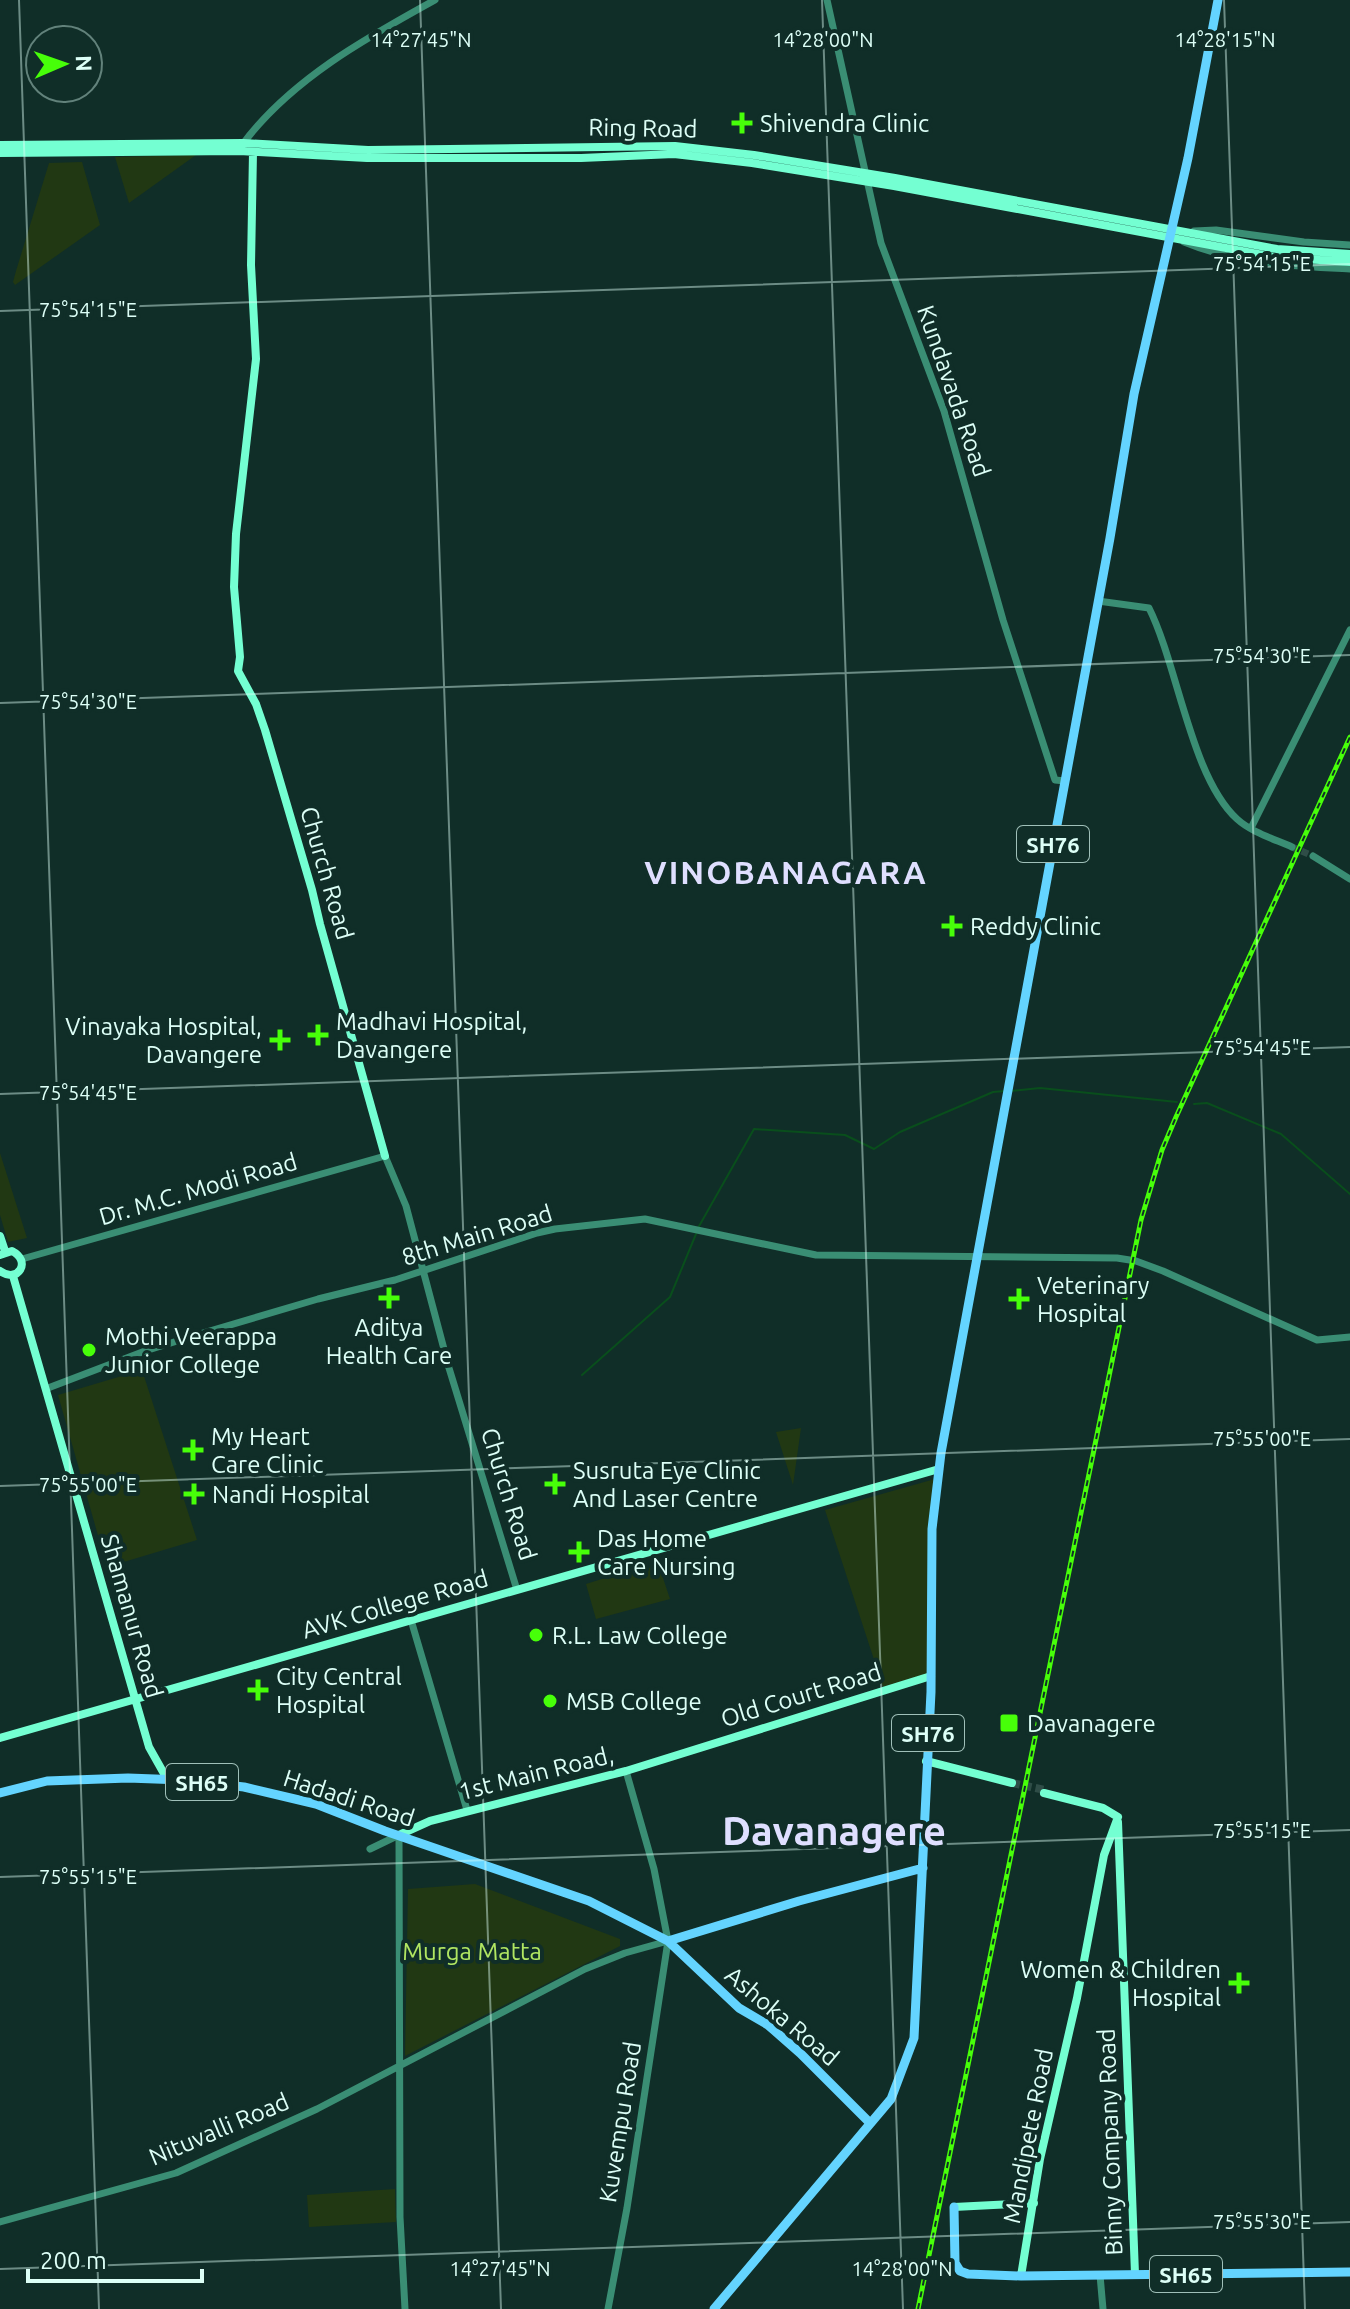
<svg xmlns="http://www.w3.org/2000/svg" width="1350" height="2309" viewBox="0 0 1350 2309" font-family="Ubuntu,sans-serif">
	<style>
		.green { fill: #213813 }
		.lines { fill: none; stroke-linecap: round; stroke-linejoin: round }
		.stream { stroke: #094e1c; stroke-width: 2 }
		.tertiary-tunnel { stroke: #2f4d47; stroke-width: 7; stroke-dasharray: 7 3.5; stroke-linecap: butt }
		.secondary-tunnel { stroke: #2f4d47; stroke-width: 8; stroke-dasharray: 8 4; stroke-linecap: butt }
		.tertiary { stroke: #3a8e74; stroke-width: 7 }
		.secondary { stroke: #74ffd2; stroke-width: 8 }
		.primary { stroke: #64d4ff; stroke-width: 9 }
		.rail-casing { stroke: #47ff09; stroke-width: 5 }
		.rail { stroke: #102e28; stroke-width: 2; stroke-dasharray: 6; stroke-linecap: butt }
		.ticks { fill: none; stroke: #ddfff7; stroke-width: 2; stroke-opacity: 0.45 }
		.poi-dot { fill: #47ff09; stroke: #102e28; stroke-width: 3 }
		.labels { text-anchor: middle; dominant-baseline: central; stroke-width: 8; stroke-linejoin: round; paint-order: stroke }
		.shield { fill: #102e28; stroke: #a0c0b9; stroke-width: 2 }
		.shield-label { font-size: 22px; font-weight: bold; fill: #ddfff7 }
		.poi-label { font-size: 24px; fill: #ddfff7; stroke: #102e28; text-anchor: start }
		.street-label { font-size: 24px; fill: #ddfff7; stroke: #102e28 }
		.park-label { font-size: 24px; fill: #b1e662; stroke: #102e28 }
		.district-label { font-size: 32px; font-weight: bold; letter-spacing: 2px; fill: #dfdfff; stroke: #102e28 }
		.town-label { font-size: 40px; font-weight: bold; fill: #dfdfff; stroke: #102e28 }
		.ticks-label { font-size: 20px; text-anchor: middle; fill: #ddfff7; stroke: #102e28; stroke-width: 8; stroke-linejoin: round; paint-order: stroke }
	</style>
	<rect width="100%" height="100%" fill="#102e28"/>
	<!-- green -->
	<path class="green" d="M 196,155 L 129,203 L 115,157 Z
		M 82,162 L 100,225 L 15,285 L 13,282 L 16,271 L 49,163 Z
		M 0,1153 L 27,1238 L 8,1242 L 0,1215 Z
		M 142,1370 L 197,1540 L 107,1567 L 58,1395 Z
		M 801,1428 L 793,1485 L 776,1432 Z
		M 935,1479 L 929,1673 L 883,1687 L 825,1510 Z
		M 659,1566 L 670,1599 L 596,1619 L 586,1584 L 621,1573 Z
		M 475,1884 L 620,1939 L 620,1946 L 405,2056 L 408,1889 Z
		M 395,2189 L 396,2222 L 309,2227 L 307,2195 Z"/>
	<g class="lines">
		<!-- stream -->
		<path class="stream" d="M 1011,1091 L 1040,1088 L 1177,1102
			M 1194,1104 L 1207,1103 L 1281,1134 L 1350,1194
			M 698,1228 L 754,1129 L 845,1135 L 874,1149 L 900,1132 L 993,1092 L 1005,1091
			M 582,1375 L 670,1297 L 696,1234"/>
		<!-- tertiary-tunnel -->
		<path class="tertiary-tunnel" d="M 1292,847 L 1313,856"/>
		<!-- secondary-tunnel -->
		<path class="secondary-tunnel" d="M 1012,1783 L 1045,1790"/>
		<!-- tertiary -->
		<path class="tertiary" d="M 827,0 L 881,243 L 944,411 L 1003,620 L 1055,780 L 1065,781
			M 242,145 C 290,80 366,38 435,0
			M 1194,231 L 1216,230 L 1304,242 L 1350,245
			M 1184,242 C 1237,264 1293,266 1350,269
			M 1098,601 L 1149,608 C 1178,666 1191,777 1237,819 C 1251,832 1274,839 1292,847
			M 1251,828 L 1350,630
			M 1313,856 L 1350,879
			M 22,1259 L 385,1156 L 406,1206 L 449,1368 L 517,1590
			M 48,1388 L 145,1351 L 203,1333 L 318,1299 L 395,1280 L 537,1233 L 555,1229 L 645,1219 L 816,1255 L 1117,1258 L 1136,1261 L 1163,1271 L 1317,1340 L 1350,1337
			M 411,1620 L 467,1810
			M 370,1849 L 399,1835 L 400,2217 L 405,2309
			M 0,2222 L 176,2173 L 317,2109 L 585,1969 L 625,1953 L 668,1941
			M 1100,2275 L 1103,2309
			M 608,2309 L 627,2208 L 668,1941 L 654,1869 L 626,1771"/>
		<!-- secondary -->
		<path class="secondary" d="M 0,145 L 243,143 L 368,150 L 675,146 L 754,155 L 895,178 L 1277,249 L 1350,254
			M 253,152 L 251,265 L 256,359 L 236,534 L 234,587 L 240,657 L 238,671 L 256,704 L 265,730 L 312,890 L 320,924 L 385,1156
			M 0,153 L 240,151 L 367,158 L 581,158 L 674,154 L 752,163 L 894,186 L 1274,257 L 1350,262
			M 0,1236 L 5,1251
			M 0,1255 L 12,1251 C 32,1261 18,1284 0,1271
			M 13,1276 L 149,1747 L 167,1779
			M 0,1738 L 939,1469
			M 926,1761 L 1012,1783
			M 1044,1793 L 1103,1808 L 1118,1817
			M 1118,1822 L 1135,2274
			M 399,1835 L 430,1821 L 626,1771 L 931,1676
			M 954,2207 L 1034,2203
			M 1021,2276 L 1040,2159 L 1077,1998 L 1104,1855 L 1118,1817"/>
		<!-- primary -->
		<path class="primary" d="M 0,1793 L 47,1781 L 128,1778 L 182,1780 L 244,1787 L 316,1804 L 385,1831 L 589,1901 L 668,1941 L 739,2008 L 768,2025 L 800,2053 L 870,2123
			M 668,1941 L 799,1901 L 923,1868
			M 954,2207 L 955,2263 L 960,2271 L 968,2274 L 1021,2276 L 1350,2272
			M 714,2309 L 891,2099 L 914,2038 L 931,1692 L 932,1529 L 941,1453 L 1110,538 L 1134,394 L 1188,158 L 1218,0"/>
		<!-- rail casing -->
		<g class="rail-casing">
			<path id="rail" d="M 918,2309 L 1141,1220 L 1162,1150 L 1176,1117 L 1350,737"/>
		</g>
		<!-- rail -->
		<use href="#rail" class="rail"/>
	</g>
	<!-- ticks -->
	<path class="ticks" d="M 19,0 L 99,2309M 420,0 L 501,2309M 822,0 L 903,2309M 1224,0 L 1305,2309M 0,311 L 1350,264M 0,703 L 1350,655M 0,1094 L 1350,1047M 0,1486 L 1350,1439M 0,1877 L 1350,1830M 0,2269 L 1350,2222"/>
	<!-- markers -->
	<g class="poi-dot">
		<path d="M738 111h8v8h8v8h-8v8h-8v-8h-8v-8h8z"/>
		<path d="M948 914h8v8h8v8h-8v8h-8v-8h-8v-8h8z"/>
		<path d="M314 1023h8v8h8v8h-8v8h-8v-8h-8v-8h8z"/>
		<path d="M276 1028h8v8h8v8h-8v8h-8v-8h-8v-8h8z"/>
		<path d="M385 1286h8v8h8v8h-8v8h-8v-8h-8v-8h8z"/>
		<path d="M1015 1287h8v8h8v8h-8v8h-8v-8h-8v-8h8z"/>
		<circle cx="89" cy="1350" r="8"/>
		<path d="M189 1438h8v8h8v8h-8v8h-8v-8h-8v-8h8z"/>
		<path d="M551 1472h8v8h8v8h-8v8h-8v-8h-8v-8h8z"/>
		<path d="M190 1482h8v8h8v8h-8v8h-8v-8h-8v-8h8z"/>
		<path d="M575 1540h8v8h8v8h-8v8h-8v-8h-8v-8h8z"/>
		<circle cx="536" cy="1635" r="8"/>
		<path d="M254 1678h8v8h8v8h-8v8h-8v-8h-8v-8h8z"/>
		<circle cx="550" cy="1701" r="8"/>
		<rect x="999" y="1713" width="20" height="20" rx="4"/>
		<path d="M1235 1971h8v8h8v8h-8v8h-8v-8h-8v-8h8z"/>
	</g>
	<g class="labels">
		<!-- shield labels -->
		<g class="shield">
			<rect x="1017" y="826" width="72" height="36" rx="6"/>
			<rect x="892" y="1715" width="72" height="36" rx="6"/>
			<rect x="166" y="1764" width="72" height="36" rx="6"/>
			<rect x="1150" y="2256" width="72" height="36" rx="6"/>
		</g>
		<g class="shield-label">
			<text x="1053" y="844">SH76</text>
			<text x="928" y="1733">SH76</text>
			<text x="202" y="1782">SH65</text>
			<text x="1186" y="2274">SH65</text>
		</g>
		<!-- poi labels -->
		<g class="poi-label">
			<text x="760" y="123">Shivendra Clinic</text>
			<text x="970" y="926">Reddy Clinic</text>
			<text x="336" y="1021">Madhavi Hospital,<tspan x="336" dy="28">Davangere</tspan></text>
			<text x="262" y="1026" text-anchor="end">Vinayaka Hospital,<tspan x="262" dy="28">Davangere</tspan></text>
			<text x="1037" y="1285">Veterinary<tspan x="1037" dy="28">Hospital</tspan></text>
			<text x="389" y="1327" text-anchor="middle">Aditya<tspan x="389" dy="28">Health Care</tspan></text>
			<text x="105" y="1336">Mothi Veerappa<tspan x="105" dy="28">Junior College</tspan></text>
			<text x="211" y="1436">My Heart<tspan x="211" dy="28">Care Clinic</tspan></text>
			<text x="573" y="1470">Susruta Eye Clinic<tspan x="573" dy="28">And Laser Centre</tspan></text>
			<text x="212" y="1494">Nandi Hospital</text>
			<text x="597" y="1538">Das Home<tspan x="597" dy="28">Care Nursing</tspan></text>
			<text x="552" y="1635">R.L. Law College</text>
			<text x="276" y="1676">City Central<tspan x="276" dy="28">Hospital</tspan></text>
			<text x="566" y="1701">MSB College</text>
			<text x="1027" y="1723">Davanagere</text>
			<text x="1221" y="1969" text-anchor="end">Women &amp; Children<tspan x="1221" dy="28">Hospital</tspan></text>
		</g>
		<!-- street labels -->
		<g class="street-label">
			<text transform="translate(643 128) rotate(1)">Ring Road</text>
			<text transform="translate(954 391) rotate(71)">Kundavada Road</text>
			<text transform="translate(327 873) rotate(74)">Church Road</text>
			<text transform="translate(198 1189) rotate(-16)">Dr. M.C. Modi Road</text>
			<text transform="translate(477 1235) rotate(-17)">8th Main Road</text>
			<text transform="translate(509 1494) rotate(73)">Church Road</text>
			<text transform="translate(395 1604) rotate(-16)">AVK College Road</text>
			<text transform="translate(132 1616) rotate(74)">Shamanur Road</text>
			<text transform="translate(801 1695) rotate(-17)">Old Court Road</text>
			<text transform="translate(536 1773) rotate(-14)">1st Main Road,</text>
			<text transform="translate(349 1798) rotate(18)">Hadadi Road</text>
			<text transform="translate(782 2016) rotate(40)">Ashoka Road</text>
			<text transform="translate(620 2122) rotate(-81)">Kuvempu Road</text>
			<text transform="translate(219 2129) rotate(-23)">Nituvalli Road</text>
			<text transform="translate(1028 2136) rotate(-79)">Mandipete Road</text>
			<text transform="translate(1110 2142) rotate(-92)">Binny Company Road</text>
		</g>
		<!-- park labels -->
		<g class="park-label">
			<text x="472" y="1951">Murga Matta</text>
		</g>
		<!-- district labels -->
		<g class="district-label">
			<text x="786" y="872">VINOBANAGARA</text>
		</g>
		<!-- town labels -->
		<g class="town-label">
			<text x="834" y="1830">Davanagere</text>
		</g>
	</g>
	<g class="ticks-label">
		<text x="421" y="47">14°27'45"N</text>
		<text x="823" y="47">14°28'00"N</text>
		<text x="1225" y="47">14°28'15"N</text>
		<text x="1262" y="271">75°54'15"E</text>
		<text x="88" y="317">75°54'15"E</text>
		<text x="1262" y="663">75°54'30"E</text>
		<text x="88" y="709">75°54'30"E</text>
		<text x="1262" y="1055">75°54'45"E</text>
		<text x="88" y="1100">75°54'45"E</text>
		<text x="1262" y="1446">75°55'00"E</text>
		<text x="88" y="1492">75°55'00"E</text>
		<text x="1262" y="1838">75°55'15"E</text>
		<text x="88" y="1884">75°55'15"E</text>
		<text x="1262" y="2229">75°55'30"E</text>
		<text x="500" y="2276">14°27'45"N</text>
		<text x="902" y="2276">14°28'00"N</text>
	</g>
	<!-- north arrow -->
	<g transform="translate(64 64) rotate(88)"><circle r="38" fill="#102e28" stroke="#62827b" stroke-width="2"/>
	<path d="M0-6L14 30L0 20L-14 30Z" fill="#47ff09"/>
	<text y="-12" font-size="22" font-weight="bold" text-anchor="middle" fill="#ddfff7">N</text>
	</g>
	<!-- scale -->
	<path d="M28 2269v12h174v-12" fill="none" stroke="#ddfff7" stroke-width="4"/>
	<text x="40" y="2269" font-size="24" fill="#ddfff7" stroke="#102e28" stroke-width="6" paint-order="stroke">200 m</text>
</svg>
